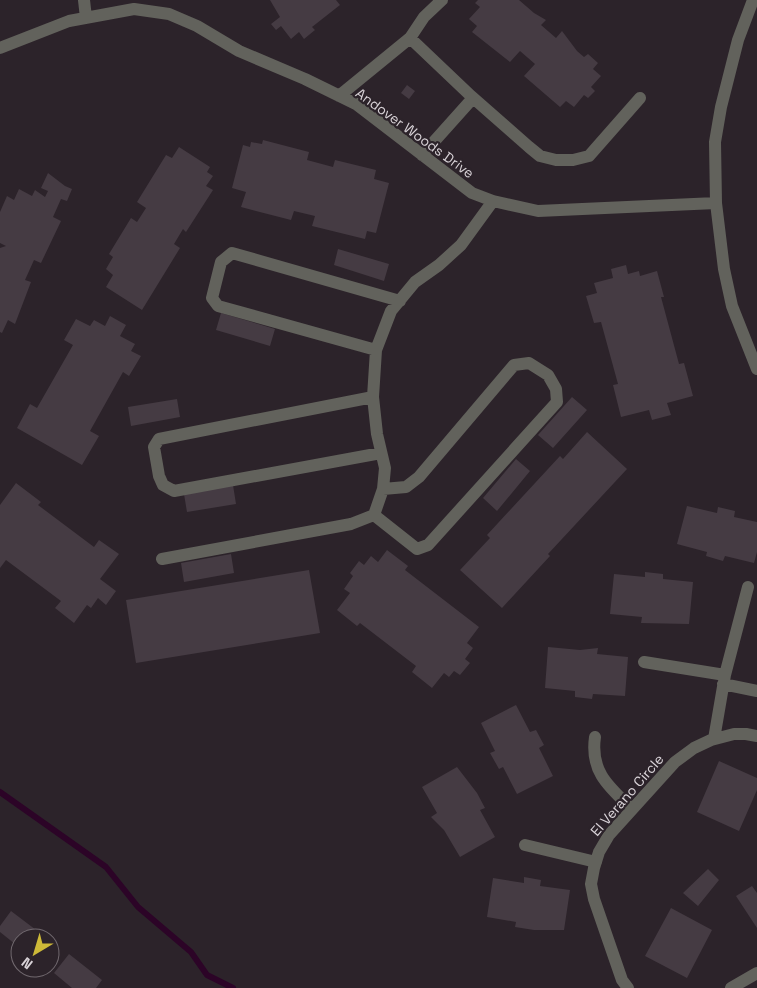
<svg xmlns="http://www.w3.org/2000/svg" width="757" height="988" viewBox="0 0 757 988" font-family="'Space Grotesk',sans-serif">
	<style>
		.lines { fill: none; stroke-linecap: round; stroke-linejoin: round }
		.stream { stroke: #2c0427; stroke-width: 6 }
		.building { fill: #453b43 }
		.minor { stroke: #62625c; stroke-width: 12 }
		.labels { text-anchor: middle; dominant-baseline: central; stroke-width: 4.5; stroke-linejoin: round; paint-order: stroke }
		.street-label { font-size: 14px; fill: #d8d2d7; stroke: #2c232a }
	</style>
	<rect width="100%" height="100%" fill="#2c232a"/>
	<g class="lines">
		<!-- stream -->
		<path class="stream" d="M 0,792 L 106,867 L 138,907 L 191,952 L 207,975 L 233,988"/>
	</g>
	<!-- building -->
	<path class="building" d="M 270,0 L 336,0 L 340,5 L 312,27 L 315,30 L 304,39 L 299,32 L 291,39 L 281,26 L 276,30 L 271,24 L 280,17 Z
		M 478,0 L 519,0 L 534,13 L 546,20 L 541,25 L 556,38 L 562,31 L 577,51 L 584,57 L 588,54 L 598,63 L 593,69 L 601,76 L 591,87 L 595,91 L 588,98 L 584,95 L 574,107 L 566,101 L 560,107 L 524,76 L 535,64 L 520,51 L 510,62 L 472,32 L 477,26 L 469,19 L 480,7 L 475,3 Z
		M 407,85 L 415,91 L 409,99 L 401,93 Z
		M 263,140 L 309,152 L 307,160 L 333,167 L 335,160 L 376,170 L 374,179 L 389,183 L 376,233 L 367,231 L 365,239 L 312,226 L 315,216 L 294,211 L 291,220 L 241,207 L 246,192 L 232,188 L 243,145 L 250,147 L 251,142 L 262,144 Z
		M 179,147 L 210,167 L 207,172 L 213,176 L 206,186 L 213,190 L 186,232 L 183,229 L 174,244 L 180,248 L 142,310 L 106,287 L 113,275 L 106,269 L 113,257 L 109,254 L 131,218 L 137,222 L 146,208 L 137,202 L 166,155 L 172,158 Z
		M 48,173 L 65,186 L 72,189 L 67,201 L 61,199 L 53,217 L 61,221 L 41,263 L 34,260 L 25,280 L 31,282 L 15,324 L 8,320 L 2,333 L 0,332 L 0,248 L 6,246 L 0,243 L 0,212 L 7,196 L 14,200 L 19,189 L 32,196 L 35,190 L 45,197 L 48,191 L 41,188 Z
		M 338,249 L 389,264 L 384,281 L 334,265 Z
		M 626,265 L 628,274 L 639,271 L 640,276 L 657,271 L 664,297 L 661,297 L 679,364 L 684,363 L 693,396 L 667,403 L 671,415 L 652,420 L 649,410 L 621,417 L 613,385 L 618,384 L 601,322 L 594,323 L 586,296 L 597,293 L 594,283 L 613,278 L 611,269 Z
		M 221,313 L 275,329 L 270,346 L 216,330 Z
		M 110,316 L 126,325 L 120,336 L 135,344 L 131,351 L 141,356 L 129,376 L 123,372 L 90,431 L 99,436 L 82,465 L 17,428 L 30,404 L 37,408 L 73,345 L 64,340 L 76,319 L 90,326 L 94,320 L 105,326 Z
		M 572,397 L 587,410 L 553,448 L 538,435 Z
		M 177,399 L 180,417 L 131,426 L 128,407 Z
		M 587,432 L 627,469 L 548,554 L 550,556 L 502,608 L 460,570 L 490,538 L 487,535 L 560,456 L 563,459 Z
		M 516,459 L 530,471 L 497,511 L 483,498 Z
		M 16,483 L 41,502 L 38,505 L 94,547 L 99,540 L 119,554 L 100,579 L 116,591 L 106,605 L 98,598 L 91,608 L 87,605 L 74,623 L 55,608 L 61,601 L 6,560 L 0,568 L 0,505 Z
		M 233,485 L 236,504 L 187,512 L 184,494 Z
		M 687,506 L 717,513 L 718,507 L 735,511 L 734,517 L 757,522 L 757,552 L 754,563 L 725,556 L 723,561 L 706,556 L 707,552 L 677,544 Z
		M 387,550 L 408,566 L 405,570 L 479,627 L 467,643 L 473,648 L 465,659 L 470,663 L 460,675 L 454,671 L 449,677 L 444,673 L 432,688 L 412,672 L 416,666 L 360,623 L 357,626 L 337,610 L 350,593 L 344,589 L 353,576 L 350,573 L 359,561 L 364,565 L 371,556 L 378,562 Z
		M 231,554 L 234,573 L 184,582 L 181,563 Z
		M 309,570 L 320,633 L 136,663 L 126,600 Z
		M 645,572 L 663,574 L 663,579 L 693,582 L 689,624 L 641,623 L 642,617 L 610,614 L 614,574 L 645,577 Z
		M 548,647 L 580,650 L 598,648 L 597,654 L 628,657 L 625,696 L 593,694 L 592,699 L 575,697 L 575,691 L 545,688 Z
		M 516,705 L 530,732 L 536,730 L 544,745 L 539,748 L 553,776 L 517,794 L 503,767 L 499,769 L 490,753 L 495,751 L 481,723 Z
		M 719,761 L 757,778 L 757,790 L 739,831 L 697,812 Z
		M 457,767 L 477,793 L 485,808 L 480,810 L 495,837 L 460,857 L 444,830 L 431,817 L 437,813 L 422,787 Z
		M 708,869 L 719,880 L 698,906 L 683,893 Z
		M 524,877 L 541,880 L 540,886 L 570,890 L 564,930 L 534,930 L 515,927 L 516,922 L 487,917 L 493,878 L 524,883 Z
		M 752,886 L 757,893 L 757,928 L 736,896 Z
		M 671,908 L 712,930 L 687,978 L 645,956 Z
		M 11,911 L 44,936 L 43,938 L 20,938 L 20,948 L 0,932 L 0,926 Z
		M 69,954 L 102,980 L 96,988 L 72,988 L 54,973 Z"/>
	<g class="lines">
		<!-- minor -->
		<path class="minor" d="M 84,0 L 86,18
			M 753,0 L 738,40 L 721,107 L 715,142 L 716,203 L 724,269 L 732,306 L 757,369
			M 410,38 L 424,17 L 442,0
			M 0,48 L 69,21 L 134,9 L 169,14 L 197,26 L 239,51 L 305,79 L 356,104 L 472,193 L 493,201 L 538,211 L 716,203
			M 339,96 L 410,38 L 471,96 L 529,147 L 540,156 L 556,160 L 573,160 L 589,156 L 640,98
			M 422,155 L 473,98
			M 376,350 L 218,306 L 212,298 L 221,262 L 232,253 L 400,301
			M 373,397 L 159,439 L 154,447 L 159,476 L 163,485 L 174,491 L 381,453
			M 374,515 L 417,549 L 428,545 L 557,402 L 556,389 L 548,375 L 529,363 L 514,365 L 419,477 L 406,487 L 383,489
			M 374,515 L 383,489 L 385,468 L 377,434 L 373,397 L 376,350 L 391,311 L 415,282 L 439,265 L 461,245 L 493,201
			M 162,559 L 351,524 L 374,515
			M 644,662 L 725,675 L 714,739
			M 725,675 L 748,587
			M 723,684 L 757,691
			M 595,737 C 590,772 609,787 632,809
			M 525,845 L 596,862
			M 628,988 L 622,980 L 594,899 L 591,884 L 594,868 L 599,852 L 609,835 L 675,762 L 694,748 L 711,740 L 734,734 L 746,734 L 757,736
			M 731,988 L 757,973"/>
	</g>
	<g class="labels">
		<!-- street labels -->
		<g class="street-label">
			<text transform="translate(415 133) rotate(36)">Andover Woods Drive</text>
			<text transform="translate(627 795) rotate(-49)">El Verano Circle</text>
		</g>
	</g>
	<!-- north arrow -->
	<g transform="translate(35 953) rotate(218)"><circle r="24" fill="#2c232a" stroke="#71696f"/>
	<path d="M0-4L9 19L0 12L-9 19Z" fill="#cdb938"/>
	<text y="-8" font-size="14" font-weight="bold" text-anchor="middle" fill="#d8d2d7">N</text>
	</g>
</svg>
